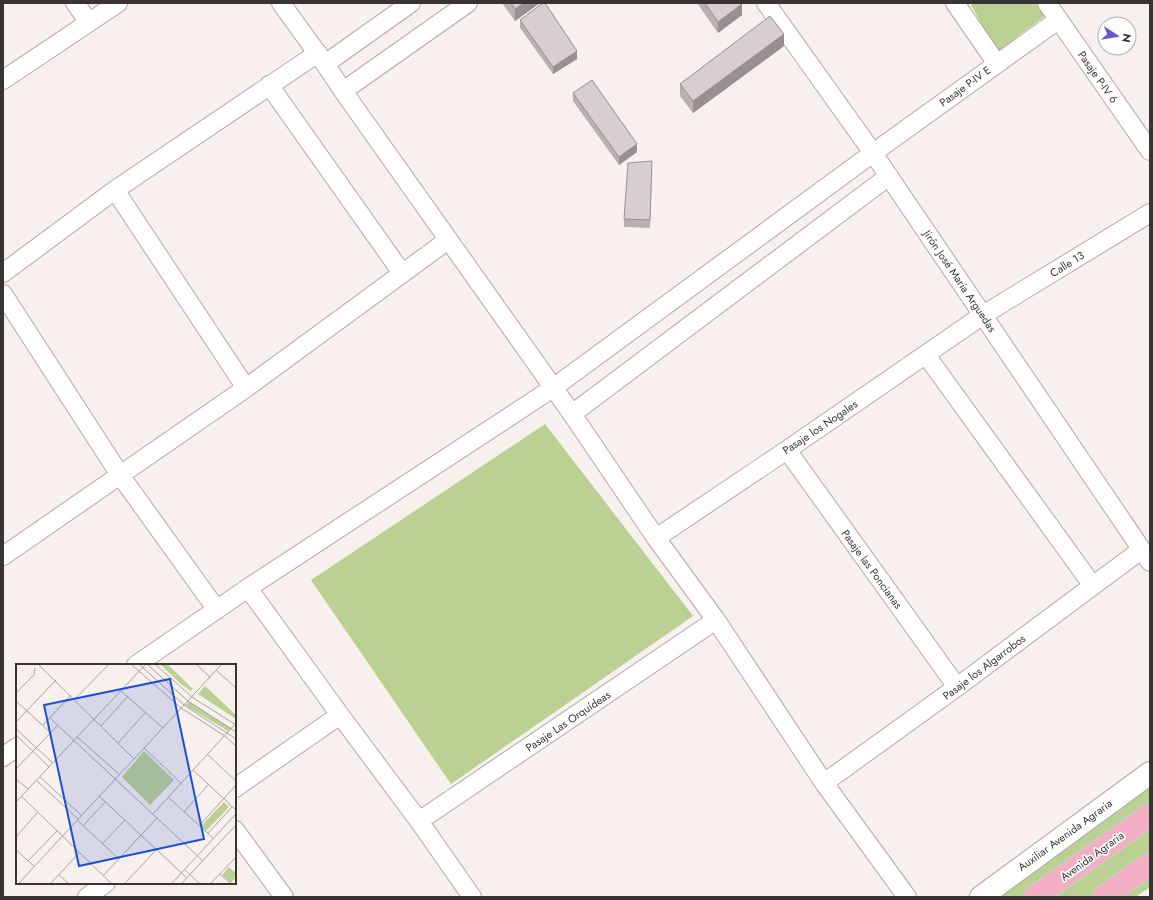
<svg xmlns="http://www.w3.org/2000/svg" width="1153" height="900" viewBox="0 0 1153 900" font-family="Jost,sans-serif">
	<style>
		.green { fill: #bbd193 }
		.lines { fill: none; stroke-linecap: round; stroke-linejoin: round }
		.minor-casing { stroke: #b1aaa7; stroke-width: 20 }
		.tertiary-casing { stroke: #b1aaa7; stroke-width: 24 }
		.primary-casing { stroke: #cfcece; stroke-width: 24 }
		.minor { stroke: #fff; stroke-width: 18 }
		.tertiary { stroke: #fff; stroke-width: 22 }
		.primary { stroke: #f2afc4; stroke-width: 22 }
		.wall { fill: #b8b1b4 }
		.shaded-wall { fill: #969092 }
		.building { fill: #d6ced1; stroke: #969092 }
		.labels { text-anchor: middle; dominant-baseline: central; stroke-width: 3.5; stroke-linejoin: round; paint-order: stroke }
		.street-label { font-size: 11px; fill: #373433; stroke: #fff }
		.inset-road { fill: none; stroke: #aaa5a2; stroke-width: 1 }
		.view { fill: #1d4ed8; fill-opacity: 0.15; stroke: #1d4ed8; stroke-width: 2 }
		.inset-edge { fill: none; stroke: #373433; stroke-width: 2 }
	</style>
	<rect width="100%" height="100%" fill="#f7f0ec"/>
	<!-- green -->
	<path class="green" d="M 974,3 L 1036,3 L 1045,16 L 997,52 L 971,5 Z
		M 545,424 L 693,616 L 451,784 L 311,580 Z
		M 1150,778 L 1150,809 L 1026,897 L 988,897 Z
		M 1150,820 L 1150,860 L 1098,897 L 1042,897 Z
		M 1150,868 L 1150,887 L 1135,897 L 1110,897 Z"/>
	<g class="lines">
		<!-- minor casing -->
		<g class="minor-casing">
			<path id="minor" d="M 75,3 L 89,22
				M 281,3 L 325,64 L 343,91 L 572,414 L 656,538 L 716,620 L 824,783 L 907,897
				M 766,3 L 873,153 L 1150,562
				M 955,3 L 997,64
				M 1047,3 L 1150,151
				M 325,64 L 411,3
				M 3,80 L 118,3
				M 269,85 L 402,273
				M 343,91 L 468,3
				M 115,190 L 246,388
				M 3,273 L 115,190 L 318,53
				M 3,294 L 120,475 L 217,610
				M 926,355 L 1093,586
				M 572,414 L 889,176
				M 787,450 L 957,687
				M 656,538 L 787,450 L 983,315 L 1150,213
				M 3,556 L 246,388 L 448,240
				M 248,588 L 340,715 L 419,821 L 472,897
				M 136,665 L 248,588 L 553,388 L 873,153 L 1058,20
				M 3,757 L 17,747
				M 824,783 L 957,687 L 1141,550
				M 235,788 L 340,715
				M 419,821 L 716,620
				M 235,830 L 284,897
				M 87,897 L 106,883"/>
		</g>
		<!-- tertiary casing -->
		<g class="tertiary-casing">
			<path id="tertiary" d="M 981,897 L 1150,773"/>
		</g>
		<!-- primary casing -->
		<g class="primary-casing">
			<path id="primary" d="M 1035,897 L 1150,815
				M 1104,897 L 1150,864"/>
		</g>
		<!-- minor -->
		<use href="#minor" class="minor"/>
		<!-- tertiary -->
		<use href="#tertiary" class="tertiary"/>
		<!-- primary -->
		<use href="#primary" class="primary"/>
	</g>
	<!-- wall -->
	<path class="wall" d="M 502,3 L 540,3 L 515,21 Z
		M 697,3 L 741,3 L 742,15 L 718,33 Z
		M 520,20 L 577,59 L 553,74 L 520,28 Z
		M 784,46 L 693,113 L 680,96 L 680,84 Z
		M 573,93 L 637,152 L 619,165 L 573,101 Z
		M 652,169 L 650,228 L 624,227 L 624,219 Z"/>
	<!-- shaded-wall -->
	<path class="shaded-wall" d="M 524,3 L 540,3 L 515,21 L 515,9 Z
		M 742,4 L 742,15 L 718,33 L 718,22 Z
		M 784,34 L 784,46 L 693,113 L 693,101 Z
		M 577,51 L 577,59 L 553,74 L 553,67 Z
		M 637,144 L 637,152 L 619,165 L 619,157 Z"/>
	<!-- building -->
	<path class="building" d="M 511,3 L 524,3 L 515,9 Z
		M 543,3 L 545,3 L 577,51 L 553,67 L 520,20 Z
		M 705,3 L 741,3 L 742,4 L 718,22 Z
		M 770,16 L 784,34 L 693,101 L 680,84 Z
		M 592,80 L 637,144 L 619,157 L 573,93 Z
		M 652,161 L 650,220 L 624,219 L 628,163 Z"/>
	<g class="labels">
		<!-- street labels -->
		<g class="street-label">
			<text transform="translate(1098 77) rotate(55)">Pasaje P-IV 6</text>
			<text transform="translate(965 86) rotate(-36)">Pasaje P-IV E</text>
			<text transform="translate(1067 264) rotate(-32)">Calle 13</text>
			<text transform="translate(960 281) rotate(56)">Jirón José María Arguedas</text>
			<text transform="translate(820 427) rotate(-34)">Pasaje los Nogales</text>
			<text transform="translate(872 569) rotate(54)">Pasaje las Poncianas</text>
			<text transform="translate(984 667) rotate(-37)">Pasaje los Algarrobos</text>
			<text transform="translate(568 721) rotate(-34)">Pasaje Las Orquídeas</text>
			<text transform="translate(1065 835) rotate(-36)">Auxiliar Avenida Agraria</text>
			<text transform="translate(1092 856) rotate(-36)">Avenida Agraria</text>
		</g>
	</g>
	<!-- overview -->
	<g transform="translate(16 664)">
		<rect width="220" height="220" fill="#f7f0ec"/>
		<path d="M 145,1 L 152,1 L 177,25 L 175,27 L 165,20 ZM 189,22 L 220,51 L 220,55 L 182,30 ZM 173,38 L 215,64 L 212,67 L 169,41 ZM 128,87 L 158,116 L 134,141 L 106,113 ZM 208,138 L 213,143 L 190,167 L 185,162 ZM 213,203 L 220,209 L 220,213 L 215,219 L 206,211 Z" fill="#bbd193"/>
		<path class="inset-road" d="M 23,1 L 118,95M 116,1 L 165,44 L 209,72 L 220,82M 124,1 L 168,41 L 220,75M 132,1 L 172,37 L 220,68M 140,1 L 176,33 L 220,61M 181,1 L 194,13M 200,6 L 220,24M 105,27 L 147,64M 0,29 L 18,11 L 19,4M 58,36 L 92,1M 0,37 L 35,69M 34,54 L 187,197M 0,58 L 40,16M 27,61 L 55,31M 85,62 L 112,32M 0,65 L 37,99M 0,71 L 33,103M 61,73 L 103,110M 102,79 L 130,48M 128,84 L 165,119M 191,90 L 220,117M 0,105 L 42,61M 177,106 L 220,146M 24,113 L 65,151M 0,115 L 12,125M 21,117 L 62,155M 5,132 L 95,219M 83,132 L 171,214M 152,133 L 198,175M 0,138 L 129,1M 168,148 L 192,121M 137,150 L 220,59M 61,156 L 102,194M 67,162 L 89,138M 183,162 L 220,121M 192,169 L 216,143M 0,173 L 21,149M 86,180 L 109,156M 0,186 L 18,202M 12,197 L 41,167M 169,206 L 183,219M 204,210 L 214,219M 43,211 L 52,219M 87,212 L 141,154M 3,219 L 205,1M 35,219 L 63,189M 109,219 L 141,185M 156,219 L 220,150M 166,219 L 220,161M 195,219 L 220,193"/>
		<path class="view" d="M 154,15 L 188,175 L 63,202 L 28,41 Z"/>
		<rect width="220" height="220" class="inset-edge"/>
	</g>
	<!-- border -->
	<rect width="1153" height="900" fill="none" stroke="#373433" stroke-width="8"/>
	<!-- north arrow -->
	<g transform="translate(1117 36) rotate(102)"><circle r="19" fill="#ffffff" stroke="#afaead"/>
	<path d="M0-3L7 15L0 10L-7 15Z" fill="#6159d2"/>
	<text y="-6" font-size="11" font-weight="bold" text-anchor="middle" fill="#373433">N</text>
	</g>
</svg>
